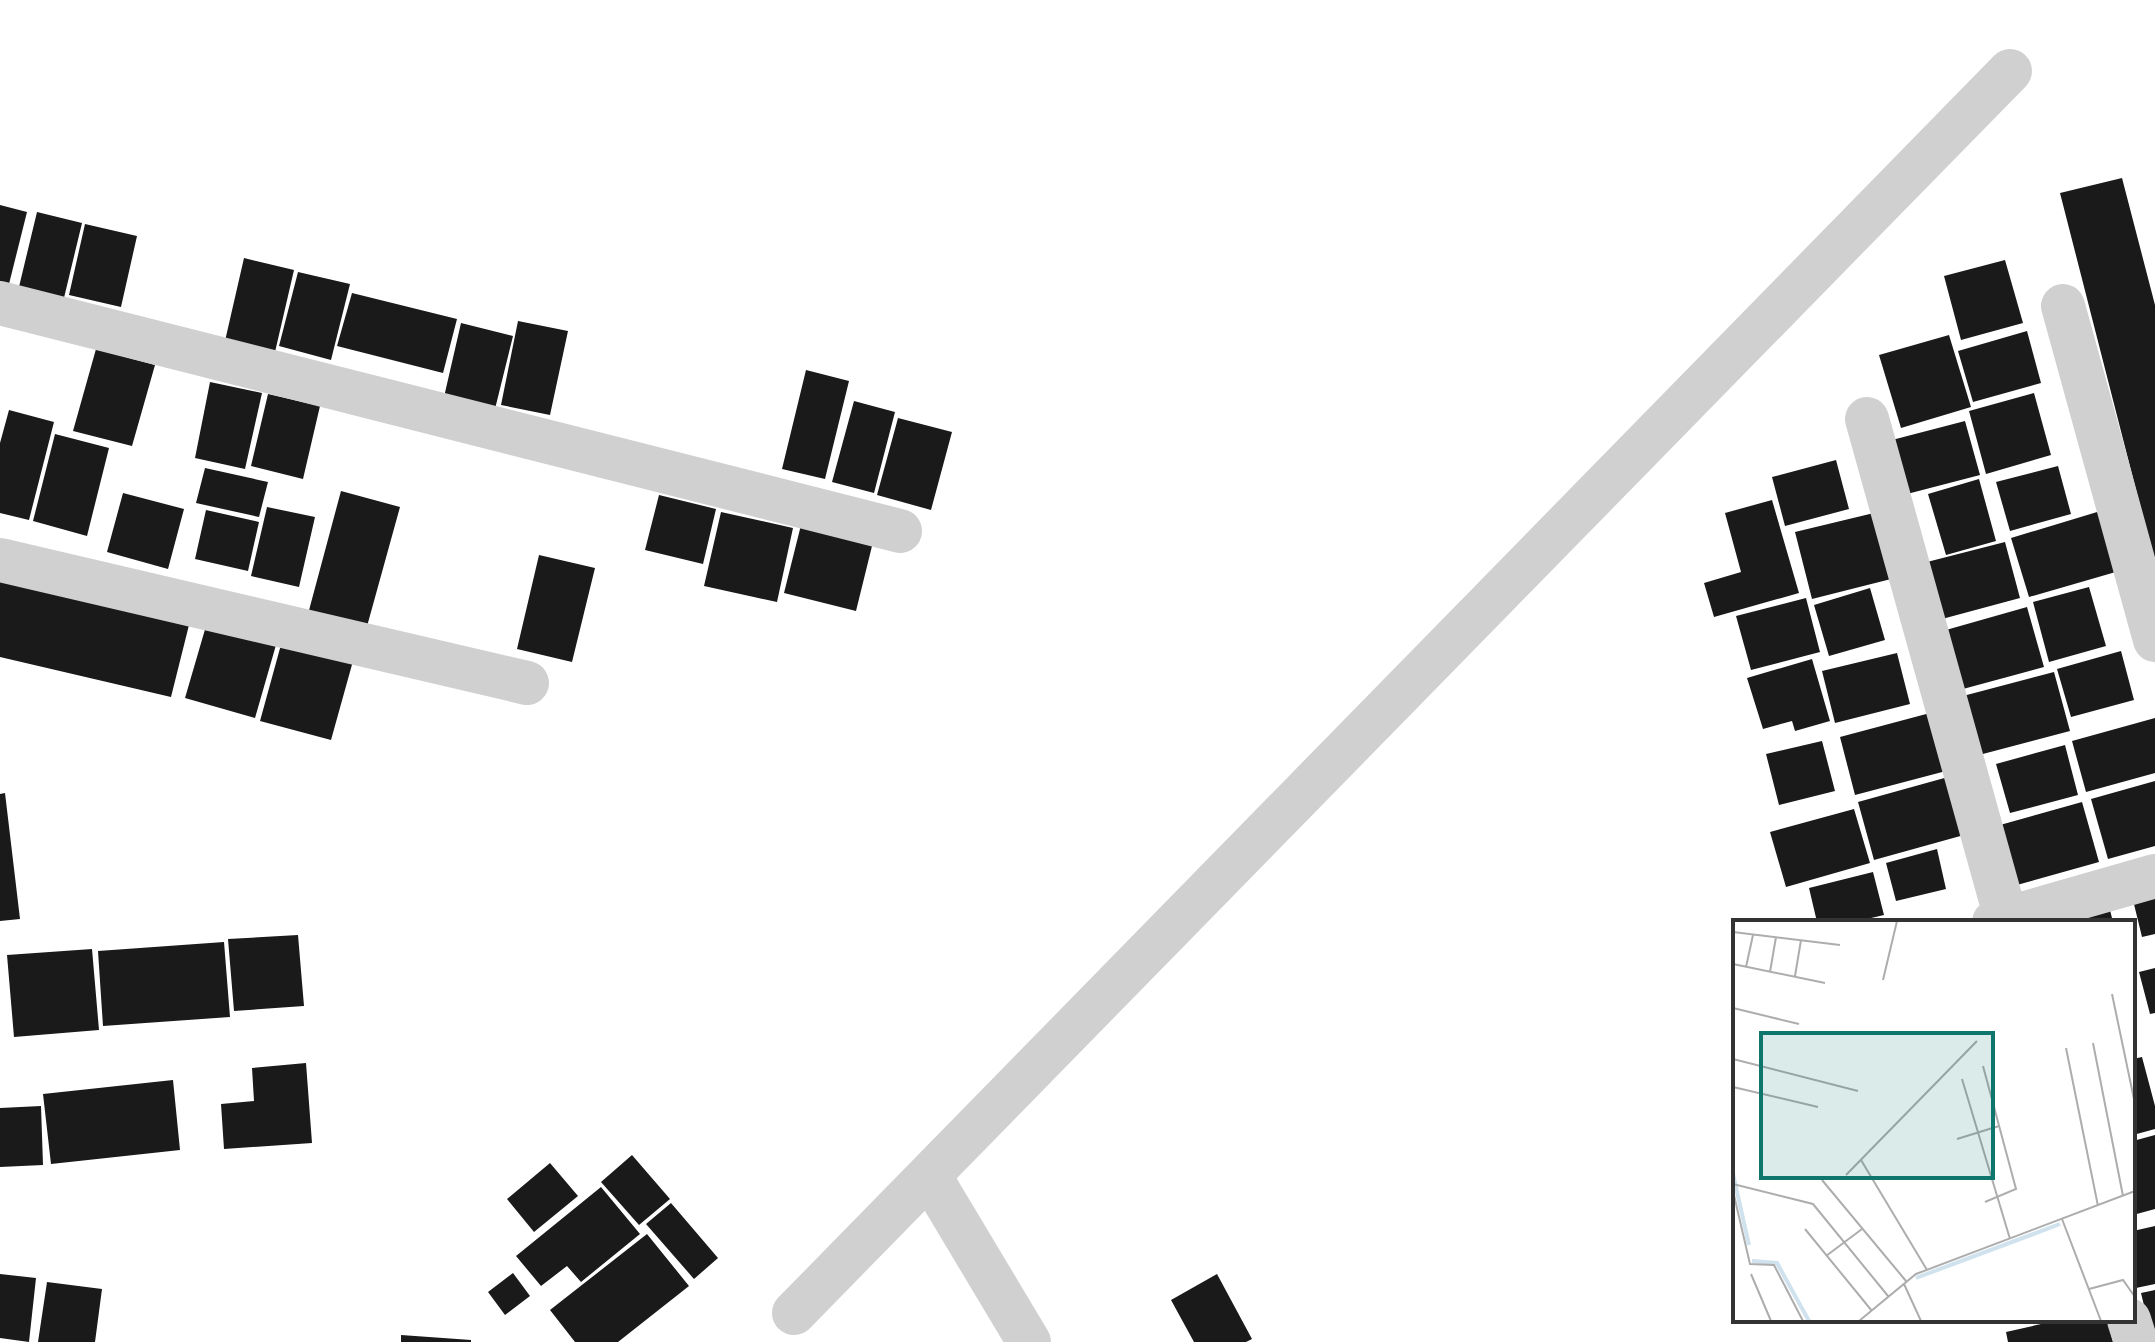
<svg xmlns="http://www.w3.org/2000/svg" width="2155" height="1342" viewBox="0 0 2155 1342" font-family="'Titillium Web',sans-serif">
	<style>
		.building { fill: #1a1a1a }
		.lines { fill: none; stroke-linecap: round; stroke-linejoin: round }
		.minor { stroke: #d0d0d0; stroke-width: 44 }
		.inset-river { fill: none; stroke: #cfe2ee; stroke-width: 4 }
		.inset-road { fill: none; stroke: #adadad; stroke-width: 2 }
		.view { fill: #0f766e; fill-opacity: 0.15; stroke: #0f766e; stroke-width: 4 }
		.inset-edge { fill: none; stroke: #333; stroke-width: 4 }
	</style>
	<rect width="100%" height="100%" fill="#fff"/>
	<!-- building -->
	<path class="building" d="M 2122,178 L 2155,305 L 2155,564 L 2060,193 Z
		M 0,205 L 27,212 L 9,284 L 0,281 Z
		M 37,212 L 82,223 L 63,302 L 18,291 Z
		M 85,224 L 137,236 L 121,307 L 69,295 Z
		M 244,258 L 294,270 L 275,352 L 225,341 Z
		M 2005,260 L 2023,323 L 1961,340 L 1944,276 Z
		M 298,272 L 350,284 L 331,360 L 279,346 Z
		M 352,293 L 457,319 L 443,373 L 337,346 Z
		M 518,321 L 568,331 L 550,415 L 501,405 Z
		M 461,323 L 513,336 L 495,409 L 444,397 Z
		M 2027,331 L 2041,383 L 1973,402 L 1958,351 Z
		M 1949,335 L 1971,407 L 1901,428 L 1879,355 Z
		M 96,349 L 155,365 L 132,446 L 73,431 Z
		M 806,370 L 849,381 L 825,479 L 782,469 Z
		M 210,382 L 262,393 L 245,469 L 195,458 Z
		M 2034,393 L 2051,455 L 1986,474 L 1969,411 Z
		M 268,394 L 320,406 L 303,479 L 251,466 Z
		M 854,401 L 895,412 L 874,493 L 832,482 Z
		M 9,410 L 54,422 L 29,520 L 0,513 L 0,443 Z
		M 898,418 L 952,432 L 931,510 L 877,495 Z
		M 1965,421 L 1980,475 L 1907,494 L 1892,440 Z
		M 55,434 L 109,448 L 87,536 L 33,521 Z
		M 1836,460 L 1849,509 L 1785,526 L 1772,477 Z
		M 2058,466 L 2071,514 L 2010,531 L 1996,482 Z
		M 205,468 L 268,482 L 259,517 L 196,503 Z
		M 1979,479 L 1996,541 L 1946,555 L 1928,494 Z
		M 341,491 L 400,507 L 366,630 L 308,614 Z
		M 123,493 L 184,509 L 168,569 L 107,552 Z
		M 659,495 L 716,509 L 703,564 L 645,550 Z
		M 1772,500 L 1799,593 L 1714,617 L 1704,583 L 1741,572 L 1725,513 Z
		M 267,507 L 315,517 L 299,587 L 251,576 Z
		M 2107,509 L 2126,569 L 2029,597 L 2011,538 Z
		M 206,510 L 259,522 L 248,571 L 195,559 Z
		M 721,512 L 793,528 L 777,602 L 704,586 Z
		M 1878,512 L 1895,578 L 1812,599 L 1795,532 Z
		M 801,525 L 873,542 L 856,611 L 784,593 Z
		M 2005,542 L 2020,598 L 1942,619 L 1927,562 Z
		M 539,555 L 595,568 L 572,662 L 517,649 Z
		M 0,576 L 190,621 L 171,697 L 0,657 Z
		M 2089,587 L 2106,646 L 2049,662 L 2033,602 Z
		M 1870,588 L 1885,640 L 1829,656 L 1814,605 Z
		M 1806,598 L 1820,652 L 1751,670 L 1736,616 Z
		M 2027,607 L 2044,667 L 1963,689 L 1946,630 Z
		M 206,626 L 276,645 L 255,718 L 185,698 Z
		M 282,641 L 353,661 L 331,740 L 260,721 Z
		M 2121,651 L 2134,700 L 2071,717 L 2057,669 Z
		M 1897,653 L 1910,704 L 1835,723 L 1822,671 Z
		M 1812,659 L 1830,721 L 1795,731 L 1792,721 L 1763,729 L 1747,678 Z
		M 2054,672 L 2070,731 L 1979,755 L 1963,696 Z
		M 1930,713 L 1946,771 L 1855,795 L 1840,737 Z
		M 2155,718 L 2155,773 L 2086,792 L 2072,741 Z
		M 1822,741 L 1835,791 L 1779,805 L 1766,754 Z
		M 2065,745 L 2078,795 L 2010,813 L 1996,764 Z
		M 1948,777 L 1964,835 L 1874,860 L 1858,802 Z
		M 2155,781 L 2155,846 L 2108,859 L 2091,799 Z
		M 5,793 L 20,919 L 0,921 L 0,794 Z
		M 2082,802 L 2099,862 L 2017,885 L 2000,825 Z
		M 1854,809 L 1870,863 L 1786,887 L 1770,832 Z
		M 1937,849 L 1946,889 L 1896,901 L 1886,863 Z
		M 1873,872 L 1884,915 L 1854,922 L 1817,922 L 1809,888 Z
		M 2155,890 L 2155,934 L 2142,937 L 2132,896 Z
		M 2108,902 L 2113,922 L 2034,922 Z
		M 298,935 L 304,1006 L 234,1011 L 228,939 Z
		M 224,942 L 230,1017 L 103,1026 L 98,951 Z
		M 92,949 L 99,1030 L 14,1037 L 7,955 Z
		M 2155,968 L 2155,1013 L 2150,1014 L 2139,972 Z
		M 2142,1057 L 2155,1106 L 2155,1129 L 2133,1135 L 2133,1059 Z
		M 306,1063 L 312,1143 L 224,1149 L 221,1104 L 254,1101 L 252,1068 Z
		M 173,1080 L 180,1150 L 51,1164 L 43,1094 Z
		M 41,1106 L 43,1165 L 0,1167 L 0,1108 Z
		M 2155,1135 L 2155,1209 L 2133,1215 L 2133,1141 Z
		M 632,1155 L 670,1199 L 639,1225 L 601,1182 Z
		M 550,1163 L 578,1196 L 534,1232 L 507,1199 Z
		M 601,1187 L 640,1234 L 581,1282 L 567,1266 L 541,1286 L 516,1256 Z
		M 671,1203 L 718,1258 L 694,1279 L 646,1224 Z
		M 2155,1226 L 2155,1284 L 2136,1288 L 2133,1276 L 2133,1231 Z
		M 647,1234 L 689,1286 L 618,1342 L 575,1342 L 550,1310 Z
		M 513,1273 L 530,1296 L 505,1315 L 488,1292 Z
		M 0,1274 L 36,1278 L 29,1342 L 0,1338 Z
		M 1217,1274 L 1252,1339 L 1246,1342 L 1194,1342 L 1171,1300 Z
		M 47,1282 L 102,1289 L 95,1342 L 38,1342 Z
		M 2155,1290 L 2155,1338 L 2152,1339 L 2141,1293 Z
		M 2059,1320 L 2108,1320 L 2113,1342 L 2008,1342 L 2006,1332 Z
		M 401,1335 L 471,1340 L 471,1342 L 401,1342 Z"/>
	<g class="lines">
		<!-- minor -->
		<path class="minor" d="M 0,303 L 900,531
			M 2063,306 L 2155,640
			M 1867,419 L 2007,922
			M 0,560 L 527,683
			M 1994,922 L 2155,876
			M 929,1175 L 1029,1342
			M 794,1313 L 2010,71
			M 2129,1320 L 2136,1342"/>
	</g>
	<!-- overview -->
	<g transform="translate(1733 920)">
		<rect width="402" height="402" fill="#fff"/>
		<path class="inset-river" d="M 0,254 L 16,325M 19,341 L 44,343 L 76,401M 183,358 L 327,304"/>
		<path class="inset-road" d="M 0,12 L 107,25M 0,44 L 92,63M 13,47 L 20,15M 37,52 L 43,17M 62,56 L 68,20M 150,60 L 164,1M 379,74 L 402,184M 0,88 L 66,104M 360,123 L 390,276M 333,128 L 365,286M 0,139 L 125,171M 250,146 L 283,269 L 252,282M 229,159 L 277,319M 0,167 L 85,187M 224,219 L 266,206M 128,240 L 194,350M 113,255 L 244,121M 89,260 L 173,361M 0,264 L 80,284 L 155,376M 0,271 L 17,344 L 41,345 L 70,401M 329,299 L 368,401M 72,309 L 139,391M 93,336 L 129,309M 18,354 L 38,401M 171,364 L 188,401M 356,369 L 390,360 L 402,377M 126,401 L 183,354 L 402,271"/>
		<path class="view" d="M 28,113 L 260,113 L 260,258 L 28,258 Z"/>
		<rect width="402" height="402" class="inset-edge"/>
	</g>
</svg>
